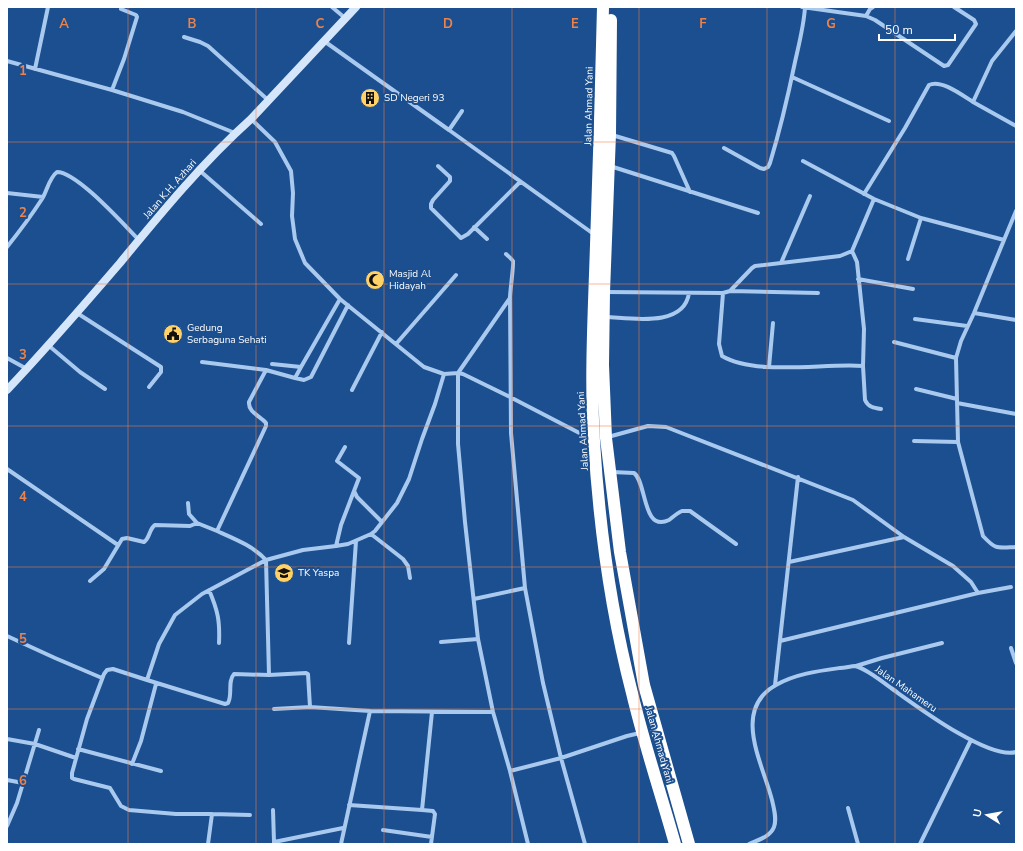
<svg xmlns="http://www.w3.org/2000/svg" width="1023" height="851" viewBox="0 0 1023 851" font-family="'Nunito Sans',sans-serif">
	<style>
		.lines { fill: none; stroke-linecap: round; stroke-linejoin: round }
		.street { stroke: #a9c9ee; stroke-width: 4 }
		.secondary { stroke: #d6e6fa; stroke-width: 8 }
		.highway { stroke: #fff; stroke-width: 12 }
		.grid { fill: none; stroke: #ee8249; stroke-width: 1; stroke-opacity: 0.55 }
		.labels { text-anchor: middle; dominant-baseline: central; stroke-width: 4; stroke-linejoin: round; paint-order: stroke }
		.poi-label { font-size: 10px; fill: #fff; stroke: #1b4f8f; text-anchor: start }
		.street-label { font-size: 10px; fill: #fff; stroke: #1b4f8f }
		.grid-label { font-size: 13px; text-anchor: middle; font-weight: bold; fill: #ee8249; stroke: #1b4f8f; stroke-width: 4; stroke-linejoin: round; paint-order: stroke }
	</style>
	<rect width="100%" height="100%" fill="#1b4f8f"/>
	<g class="lines">
		<!-- street -->
		<path class="street" d="M 332,7 L 345,18
			M 802,7 L 866,16 L 875,20 L 944,66 L 948,65 L 976,24 L 974,20 L 954,7
			M 866,16 L 870,9 L 873,7
			M 184,37 L 200,42 L 208,46 L 268,100
			M 324,41 L 449,130
			M 7,61 L 112,90 L 183,112 L 235,133
			M 35,69 L 48,7
			M 792,77 L 889,121
			M 112,90 L 124,59 L 137,17 L 136,15 L 121,9 L 122,7
			M 973,102 L 1016,126
			M 462,111 L 449,130 L 595,235
			M 251,119 L 275,142 L 291,171 L 293,193 L 292,216 L 295,239 L 305,263 L 340,299 L 424,367 L 444,374 L 458,373 L 463,374 L 510,397 L 591,439
			M 612,135 L 672,153 L 674,156 L 690,192
			M 724,148 L 760,168 L 764,169 L 768,167 L 770,163 C 780,130 788,96 795,62 C 799,44 804,25 805,7
			M 803,161 L 874,199
			M 438,166 L 450,177 L 450,181 L 433,200 L 431,204 L 431,208 L 461,238 L 468,234 L 520,182
			M 610,166 L 758,213
			M 199,170 L 261,224
			M 7,193 L 43,197
			M 864,194 L 905,128 L 929,85 C 941,79 962,95 973,102 L 992,61 L 1016,31
			M 474,227 L 487,239
			M 1004,240 L 974,313 L 961,341 L 956,358 L 958,442 L 983,536 C 996,550 997,548 1016,547
			M 7,247 C 19,232 31,216 42,199 C 47,191 49,178 57,172 C 77,172 123,224 139,240
			M 852,251 L 857,262 L 864,329 L 863,366
			M 506,254 C 508,256 511,258 513,261 C 514,263 510,292 510,297 L 511,433 L 525,588 L 543,683 L 561,758 L 585,844
			M 908,259 L 921,218
			M 781,263 L 810,196
			M 858,279 L 913,289
			M 730,291 L 818,293
			M 606,292 L 723,293 L 730,291 L 752,268 L 755,266 L 840,256 L 852,251 L 874,199 L 921,218 L 1004,240 L 1016,211
			M 723,293 L 719,344 L 722,356 C 755,376 824,363 863,366 L 865,400 C 868,407 874,408 881,409
			M 510,298 L 458,373 L 458,444 L 465,522 L 478,639 L 493,712 L 510,771 L 528,844
			M 77,313 L 161,367 L 161,372 L 149,387
			M 974,313 L 1016,320
			M 606,317 C 631,318 684,328 689,293
			M 915,319 L 967,326
			M 894,342 L 956,358
			M 396,344 L 456,275
			M 48,345 L 80,372 L 105,389
			M 7,358 L 27,369
			M 202,362 L 266,370 L 295,378 L 301,367
			M 272,364 L 301,367 L 340,299
			M 769,367 L 773,323
			M 266,370 L 249,402 C 248,412 260,416 266,423 L 266,426 L 217,531 C 235,539 253,546 266,560 L 269,675 L 306,673 L 308,674 L 310,707 L 370,711
			M 295,378 L 304,380 L 311,377 L 348,305
			M 916,389 L 957,399
			M 352,390 L 382,332
			M 957,403 L 1016,414
			M 608,437 L 648,426 L 666,427 L 853,500 L 904,537 L 953,566 L 971,582 L 978,593
			M 914,441 L 958,442
			M 345,447 L 337,461 L 359,478 L 354,491 L 357,497 L 382,522
			M 7,469 L 118,545
			M 612,472 L 634,473 C 647,482 642,533 669,520 C 673,517 677,513 682,511 L 690,511 L 736,544
			M 188,503 L 189,514 L 197,523
			M 371,534 L 403,559 L 408,566 L 410,578
			M 336,546 L 341,525 L 354,491
			M 789,562 L 904,537
			M 90,581 L 104,569 L 122,539 L 127,538 L 144,542 C 150,538 149,529 155,525 L 190,526 L 197,523 L 217,531
			M 209,590 C 218,611 220,621 219,643
			M 474,599 L 525,588
			M 7,636 L 55,658 L 102,678
			M 780,641 L 978,593 L 1011,587
			M 441,642 L 478,639
			M 349,643 L 356,541
			M 1011,648 L 1016,663
			M 856,666 L 882,658 L 942,643
			M 147,680 L 225,704 L 228,703 C 233,694 227,682 234,674 L 269,675
			M 775,685 L 798,477
			M 274,709 L 310,707
			M 7,739 L 35,744 L 76,758
			M 78,749 L 161,771
			M 132,764 L 141,741 L 156,684
			M 510,771 L 561,758 L 627,736 L 640,733
			M 7,780 L 23,783
			M 349,805 L 422,810
			M 848,808 L 858,844
			M 273,810 L 274,842
			M 212,814 L 250,815
			M 7,826 L 17,803 L 39,730
			M 383,830 L 432,837
			M 208,844 L 212,814 L 176,814 L 129,810 L 121,806 L 110,788 L 74,779 L 72,778 L 72,773 L 87,719 L 104,674 L 107,670 L 113,669 L 147,680 L 159,644 L 175,615 L 202,594 L 266,560 L 303,550 L 336,546 L 348,544 L 371,534 L 375,531 L 397,503 L 409,479 L 422,439 L 435,404 L 444,374
			M 274,844 L 274,842 L 343,828
			M 341,844 L 370,711 L 493,712
			M 431,844 L 435,814 L 433,811 L 422,810 L 432,712
			M 749,844 C 758,840 770,837 774,827 C 777,819 774,809 772,800 C 763,764 731,710 776,685 C 795,674 818,671 840,668 C 845,668 851,666 855,666 C 865,668 883,682 891,688 C 915,705 988,760 1016,752
			M 920,844 L 971,740"/>
		<!-- secondary -->
		<path class="secondary" d="M 7,390 C 46,349 83,306 120,263 C 161,213 203,162 251,119 L 356,7"/>
		<!-- highway -->
		<path class="highway" d="M 603,7 C 601,86 599,166 596,245 C 594,310 590,376 594,441 C 599,524 611,612 632,693 C 644,744 661,794 675,844
			M 611,20 L 610,134 L 604,292 L 603,365 L 606,438 L 620,552 L 644,685 L 689,844"/>
	</g>
	<!-- grid -->
	<path class="grid" d="M 128,7 L 128,844M 256,7 L 256,844M 384,7 L 384,844M 512,7 L 512,844M 639,7 L 639,844M 767,7 L 767,844M 895,7 L 895,844M 7,142 L 1016,142M 7,284 L 1016,284M 7,426 L 1016,426M 7,567 L 1016,567M 7,709 L 1016,709"/>
	<!-- icons -->
	<defs>
		<g id="building-disc" transform="scale(1)"><circle r="9.5" fill="#ffd166" stroke="#1b4f8f"/><path d="M-4-6H4V6H1V3H-1V6H-4ZM-2.5-4.3h1.7v1.8h-1.7ZM.8-4.3h1.7v1.8H.8ZM-2.5-1h1.7V.8h-1.7ZM.8-1h1.7V.8H.8Z" fill="#111"/></g>
		<g id="mosque-disc" transform="scale(1)"><circle r="9.5" fill="#ffd166" stroke="#1b4f8f"/><path d="M3.5-4.9A6 6 0 1 0 3.5 4.9A5 5 0 1 1 3.5-4.9Z" fill="#111"/></g>
		<g id="civic-disc" transform="scale(1)"><circle r="9.5" fill="#ffd166" stroke="#1b4f8f"/><path d="M-.6-6.5H3V-4.5H.6V-3L4-1V1h2V6H-6V1h2V-1L-.6-3ZM-1.2 2.5V6h2.4V2.5Z" fill="#111"/></g>
		<g id="school-disc" transform="scale(1)"><circle r="9.5" fill="#ffd166" stroke="#1b4f8f"/><path d="M0-5L7-2L0 1L-7-2ZM-4 1L0 2.5L4 1V4Q0 6-4 4Z" fill="#111"/></g>
	</defs>
	<g fill-rule="evenodd">
		<use href="#building-disc" x="370" y="98"/>
		<use href="#mosque-disc" x="375" y="280"/>
		<use href="#civic-disc" x="173" y="334"/>
		<use href="#school-disc" x="284" y="573"/>
	</g>
	<g class="labels">
		<!-- poi labels -->
		<g class="poi-label">
			<text x="384" y="98">SD Negeri 93</text>
			<text x="389" y="274">Masjid Al<tspan x="389" dy="12">Hidayah</tspan></text>
			<text x="187" y="328">Gedung<tspan x="187" dy="12">Serbaguna Sehati</tspan></text>
			<text x="298" y="573">TK Yaspa</text>
		</g>
		<!-- street labels -->
		<g class="street-label">
			<text transform="translate(589 106) rotate(-89)">Jalan Ahmad Yani</text>
			<text transform="translate(170 189) rotate(-49)">Jalan K.H. Azhari</text>
			<text transform="translate(583 431) rotate(-93)">Jalan Ahmad Yani</text>
			<text transform="translate(906 689) rotate(35)">Jalan Mahameru</text>
			<text transform="translate(659 745) rotate(74)">Jalan Ahmad Yani</text>
		</g>
	</g>
	<g class="grid-label">
		<text x="64" y="28">A</text>
		<text x="192" y="28">B</text>
		<text x="320" y="28">C</text>
		<text x="448" y="28">D</text>
		<text x="575" y="28">E</text>
		<text x="703" y="28">F</text>
		<text x="831" y="28">G</text>
		<text x="23" y="75">1</text>
		<text x="23" y="217">2</text>
		<text x="23" y="359">3</text>
		<text x="23" y="501">4</text>
		<text x="23" y="643">5</text>
		<text x="23" y="785">6</text>
	</g>
	<!-- border -->
	<rect width="1023" height="851" fill="none" stroke="#ffffff" stroke-width="16"/>
	<!-- north arrow -->
	<g transform="translate(987 815) rotate(281)" stroke="#1b4f8f" stroke-width="3" paint-order="stroke">
	<path d="M0-3L7 15L0 10L-7 15Z" fill="#ffffff"/>
	<text y="-6" font-size="11" font-weight="bold" text-anchor="middle" fill="#ffffff">U</text>
	</g>
	<!-- scale -->
	<path d="M879 34v6h76v-6" fill="none" stroke="#ffffff" stroke-width="2"/>
	<text x="885" y="34" font-size="12" fill="#ffffff" stroke="#1b4f8f" stroke-width="3" paint-order="stroke">50 m</text>
</svg>
